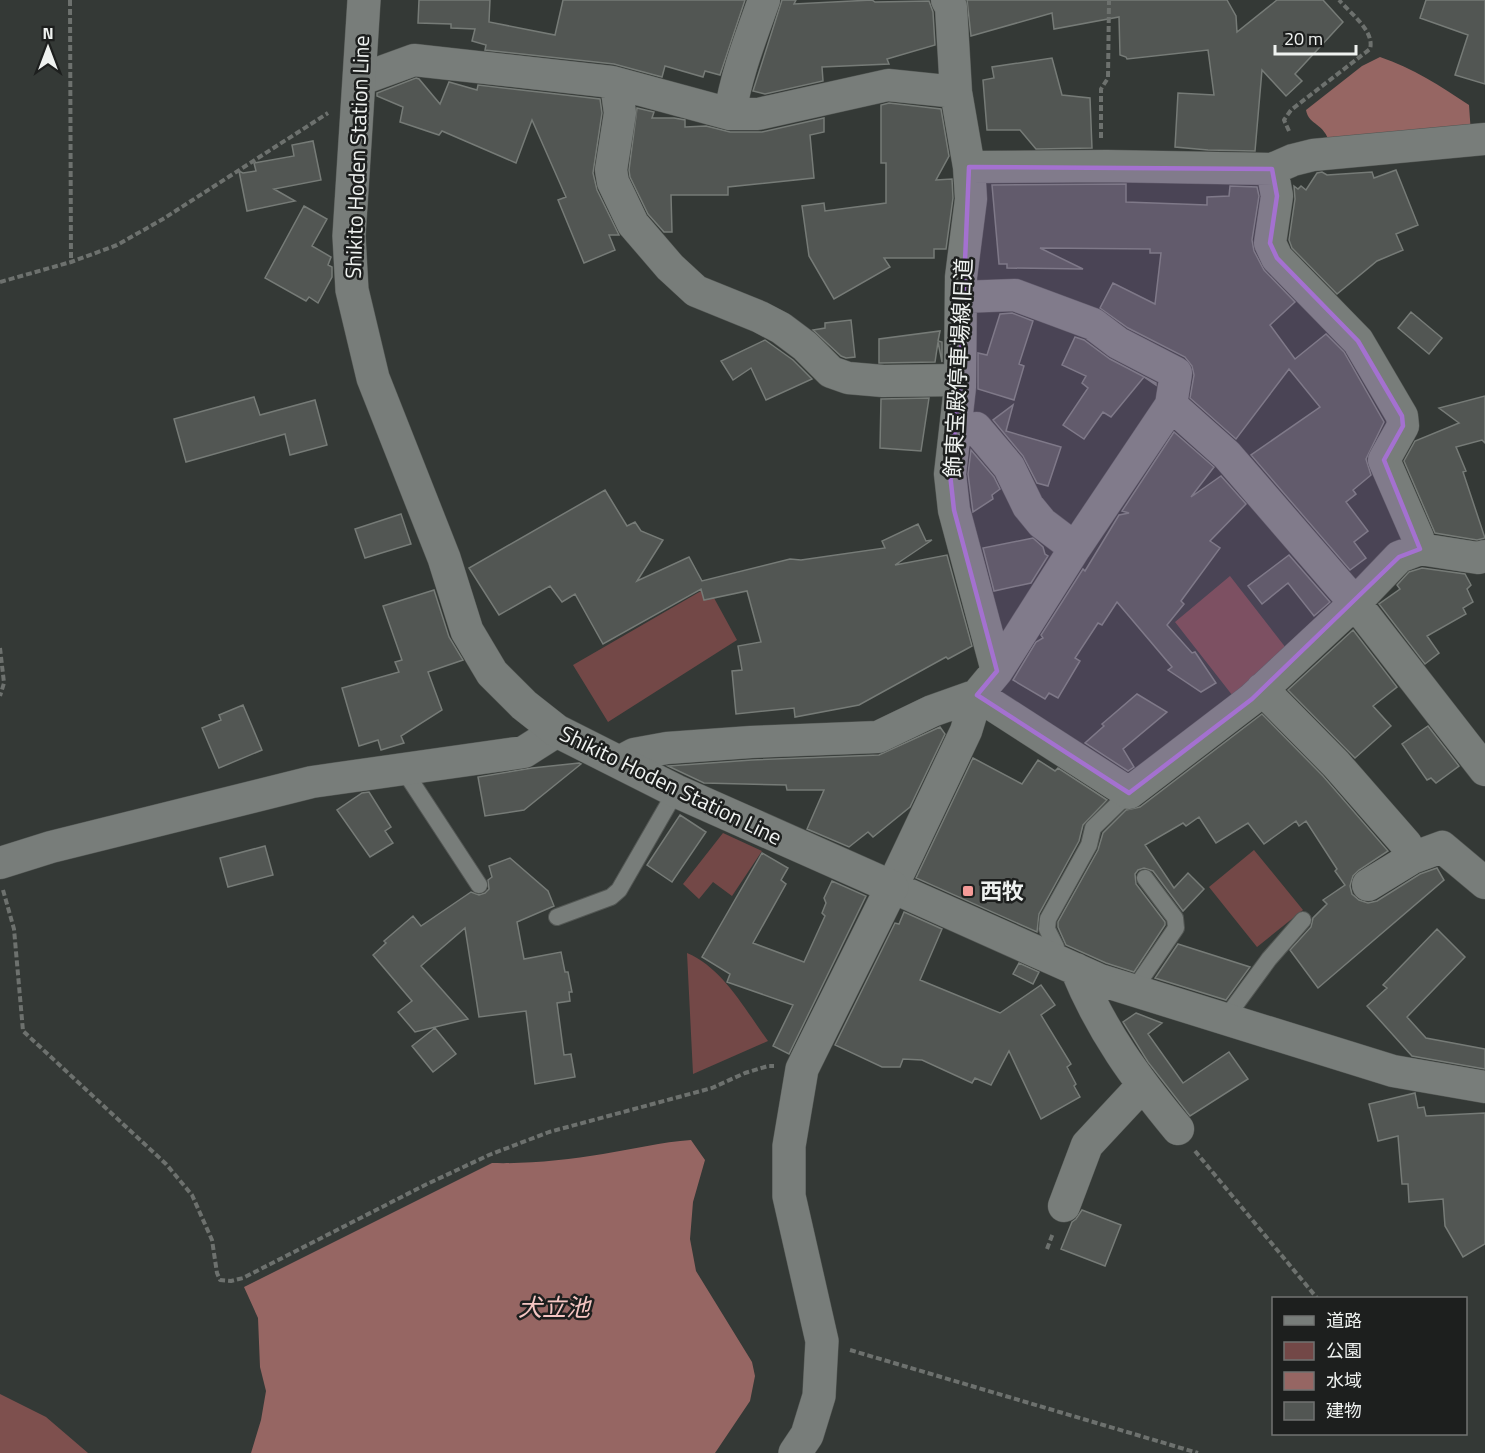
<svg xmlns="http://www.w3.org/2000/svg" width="1485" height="1453" viewBox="0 0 1485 1453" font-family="'Titillium Web','Noto Sans JP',sans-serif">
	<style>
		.green { fill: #734847 }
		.forest { fill: #7e504e }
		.water { fill: #966663 }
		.building { fill: #525653; stroke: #767b77; stroke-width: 1.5 }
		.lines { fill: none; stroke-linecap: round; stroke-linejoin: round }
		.lane-casing { stroke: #535754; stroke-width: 18 }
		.street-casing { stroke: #535754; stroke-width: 33 }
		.secondary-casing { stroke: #535754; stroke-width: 34 }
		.path { stroke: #6d716e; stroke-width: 4; stroke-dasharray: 6 3; stroke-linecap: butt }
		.lane { stroke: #787d7a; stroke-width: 16 }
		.street { stroke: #787d7a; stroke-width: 32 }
		.secondary { stroke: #787d7a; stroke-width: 33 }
		.marked { fill: #a471d0; fill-opacity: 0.2; stroke: #a471d0; stroke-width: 4.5; stroke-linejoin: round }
		.poi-dot { fill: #f59b98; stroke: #1d1f1e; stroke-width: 2 }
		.labels { text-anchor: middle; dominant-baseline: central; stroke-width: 5; stroke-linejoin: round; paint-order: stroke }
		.street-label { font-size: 22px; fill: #eff2f0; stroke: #1d1f1e }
		.poi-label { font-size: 22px; font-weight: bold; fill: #eff2f0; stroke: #1d1f1e; text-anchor: start }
		.water-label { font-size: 24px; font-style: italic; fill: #f6c6c3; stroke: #1d1f1e }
	</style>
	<rect width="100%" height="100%" fill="#343936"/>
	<!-- green -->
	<path class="green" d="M 1230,576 L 1293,657 L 1236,700 L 1175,622 Z
		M 708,587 L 737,640 L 608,722 L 573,665 Z
		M 723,833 L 762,851 L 732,896 L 713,882 L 699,899 L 683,884 Z
		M 1254,850 L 1303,910 L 1257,947 L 1209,887 Z
		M 687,953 C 723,968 746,1011 768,1041 L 693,1074 Z"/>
	<!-- forest -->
	<path class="forest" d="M 0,1394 L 46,1417 L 88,1453 L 0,1453 Z"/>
	<!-- water -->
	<path class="water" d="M 1380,57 C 1413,68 1440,86 1469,105 L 1471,134 L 1330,144 C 1324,122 1309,126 1306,110 L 1362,66 Z
		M 691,1140 L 705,1160 L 693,1202 L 690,1239 L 696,1271 L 752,1362 L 755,1376 L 750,1401 L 715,1453 L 251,1453 L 261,1420 L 266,1391 L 260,1367 L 258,1318 L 244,1287 L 492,1163 C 528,1164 568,1160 603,1154 C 633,1149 662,1142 691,1140 Z"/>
	<!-- building -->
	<path class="building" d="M 419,0 L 490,0 L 489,22 L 555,35 L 563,0 L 745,0 L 720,75 L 705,71 L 703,77 L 665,66 L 662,77 L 614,64 L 485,50 L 486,45 L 472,41 L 475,29 L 451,28 L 451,24 L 418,23 Z
		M 782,0 L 796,0 L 794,4 L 872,0 L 875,2 L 929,1 L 933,12 L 935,45 L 887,59 L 889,64 L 822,67 L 823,81 L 765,94 L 753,91 Z
		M 967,0 L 1227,0 L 1236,16 L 1237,32 L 1277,0 L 1323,0 L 1343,22 L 1295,74 L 1302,81 L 1286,96 L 1262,70 L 1255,151 L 1208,150 L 1175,147 L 1178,93 L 1214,95 L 1208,50 L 1127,59 L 1126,57 L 1120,55 L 1119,17 L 1054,29 L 1052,13 L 971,36 Z
		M 1426,0 L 1485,0 L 1485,84 L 1455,75 L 1468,35 L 1420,18 Z
		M 1052,58 L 1062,95 L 1090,98 L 1092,148 L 1036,149 L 1020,130 L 987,130 L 983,80 L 994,78 L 992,67 Z
		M 416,78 L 419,79 L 440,104 L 449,82 L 477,90 L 478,85 L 600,99 L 602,113 L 593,173 L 597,190 L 619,235 L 609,235 L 615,250 L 584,263 L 558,200 L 566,197 L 532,120 L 516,163 L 442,131 L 439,135 L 400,122 L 403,107 L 377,96 L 377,93 Z
		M 889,103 L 941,109 L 949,156 L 936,180 L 952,179 L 953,198 L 946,249 L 934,249 L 934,258 L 884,258 L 890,267 L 834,299 L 809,256 L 802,206 L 824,203 L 825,211 L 886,203 L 886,163 L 881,163 L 881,105 Z
		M 637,108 L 654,112 L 652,118 L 674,118 L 685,120 L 685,127 L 706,126 L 730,132 L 762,132 L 824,118 L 824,132 L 810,135 L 814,178 L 728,187 L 728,195 L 671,195 L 672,232 L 664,232 L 648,214 L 630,177 L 629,170 Z
		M 313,141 L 321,180 L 274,189 L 295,201 L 247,211 L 239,171 L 243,173 L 256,171 L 254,163 L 294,156 L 292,145 Z
		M 1396,170 L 1418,225 L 1396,234 L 1403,250 L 1377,261 L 1337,294 L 1292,248 L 1289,240 L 1295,199 L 1294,186 L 1298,189 L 1301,186 L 1306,190 L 1317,173 L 1322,172 L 1327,175 L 1372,172 L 1374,178 Z
		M 1126,184 L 1126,202 L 1207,205 L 1207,197 L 1229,196 L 1230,186 L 1257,187 L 1259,196 L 1252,240 L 1254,251 L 1264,270 L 1295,302 L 1270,325 L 1295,359 L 1326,334 L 1344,352 L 1384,422 L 1366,459 L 1371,475 L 1353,490 L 1356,494 L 1346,502 L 1368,531 L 1354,542 L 1366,558 L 1350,570 L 1251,455 L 1320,407 L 1289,369 L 1236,439 L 1190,398 L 1194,375 L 1192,366 L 1185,357 L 1128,328 L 1100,308 L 1113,283 L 1155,304 L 1161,253 L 1150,253 L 1150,249 L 1040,248 L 1083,269 L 1007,268 L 1007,264 L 999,264 L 992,185 Z
		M 304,206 L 327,219 L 312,246 L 331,257 L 328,265 L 332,267 L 332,277 L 318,303 L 309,297 L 306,301 L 265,278 Z
		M 1411,312 L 1442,338 L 1429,354 L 1398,328 Z
		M 1012,313 L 1033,321 L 1019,364 L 1024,366 L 1014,400 L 978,389 L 978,353 L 987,355 L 1000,314 Z
		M 851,320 L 855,357 L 846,358 L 841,356 L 813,330 L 825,328 L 825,323 Z
		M 940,331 L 938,341 L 942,342 L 942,362 L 938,342 L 935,362 L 879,363 L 879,339 Z
		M 1075,337 L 1084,340 L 1110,359 L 1156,383 L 1156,385 L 1144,377 L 1111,417 L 1103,412 L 1084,439 L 1063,425 L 1088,388 L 1082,383 L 1086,376 L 1062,365 Z
		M 765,340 L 793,360 L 812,379 L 766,400 L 751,368 L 733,380 L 721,361 Z
		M 1485,396 L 1485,443 L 1482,440 L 1456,447 L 1466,471 L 1463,472 L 1485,538 L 1477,540 L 1435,533 L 1404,461 L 1415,441 L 1459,423 L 1439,408 Z
		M 254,397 L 260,415 L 315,400 L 327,445 L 290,455 L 285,434 L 186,462 L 174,419 Z
		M 929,398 L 921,451 L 880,448 L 881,399 Z
		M 1013,405 L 1006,431 L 1061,447 L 1048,486 L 1037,483 L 1023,456 L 993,420 Z
		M 1174,432 L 1214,467 L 1191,497 L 1221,476 L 1246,504 L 1210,541 L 1220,548 L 1181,601 L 1184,604 L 1167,625 L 1192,653 L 1195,652 L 1216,683 L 1201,692 L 1168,670 L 1172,667 L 1117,602 L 1102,625 L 1098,623 L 1075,658 L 1080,661 L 1058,698 L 1049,693 L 1045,699 L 1013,680 L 1036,642 L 1043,638 L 1041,635 L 1083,569 L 1085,571 L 1119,515 L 1129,513 L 1122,511 Z
		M 971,450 L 994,477 L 1000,489 L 992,495 L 993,499 L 973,512 L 968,474 Z
		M 605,490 L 627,526 L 635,522 L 641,531 L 663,540 L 637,581 L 689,557 L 702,581 L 790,559 L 801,560 L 885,548 L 882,541 L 918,524 L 926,541 L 932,540 L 895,565 L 947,555 L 972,646 L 948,659 L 946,657 L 859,705 L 795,717 L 794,708 L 736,714 L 732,671 L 742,670 L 738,646 L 761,642 L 747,591 L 704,600 L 701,589 L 603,644 L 575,594 L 562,602 L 550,586 L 499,615 L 469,568 Z
		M 401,514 L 411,544 L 365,558 L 355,529 Z
		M 1033,538 L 1043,547 L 1045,554 L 1048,556 L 1031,583 L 994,591 L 983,548 Z
		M 1289,555 L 1330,602 L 1314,616 L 1288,583 L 1262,604 L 1248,586 Z
		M 1422,568 L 1465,574 L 1471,585 L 1467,589 L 1473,602 L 1463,608 L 1466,614 L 1427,636 L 1439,653 L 1425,664 L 1379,604 L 1400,589 L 1397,585 L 1409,572 Z
		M 434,590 L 449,637 L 463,660 L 428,672 L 442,710 L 401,736 L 404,743 L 381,750 L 378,740 L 359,746 L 342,688 L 399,672 L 395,662 L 402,660 L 383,606 Z
		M 1353,630 L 1397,687 L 1373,706 L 1391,726 L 1355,758 L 1288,690 Z
		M 1137,694 L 1167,712 L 1123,749 L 1134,767 L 1128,771 L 1085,743 L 1104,726 L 1102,724 Z
		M 243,705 L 262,750 L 219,768 L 202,728 L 221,720 L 219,715 Z
		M 1262,714 L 1323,776 L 1388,851 L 1359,870 L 1353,876 L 1350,886 L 1352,894 L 1359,900 L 1368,903 L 1377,901 L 1420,874 L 1437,868 L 1444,880 L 1318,988 L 1290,950 L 1311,927 L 1313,918 L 1327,904 L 1323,900 L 1345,885 L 1335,871 L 1337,869 L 1306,821 L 1299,826 L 1296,821 L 1264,844 L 1248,823 L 1216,843 L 1199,817 L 1186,826 L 1183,823 L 1145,845 L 1174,888 L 1188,873 L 1204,889 L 1183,911 L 1153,871 L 1144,868 L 1138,870 L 1135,874 L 1136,884 L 1165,922 L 1165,925 L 1134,972 L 1106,963 L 1066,945 L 1058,927 L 1058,922 L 1098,850 L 1103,833 L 1126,810 L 1140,807 Z
		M 1428,726 L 1459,766 L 1436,783 L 1431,778 L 1427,780 L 1402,744 Z
		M 940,727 L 945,734 L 910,807 L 873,837 L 868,832 L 849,847 L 807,829 L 824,790 L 787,790 L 786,785 L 704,783 L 668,766 L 752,760 L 879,755 Z
		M 973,758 L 1022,784 L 1038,760 L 1055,771 L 1058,768 L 1107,800 L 1083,825 L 1079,841 L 1039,914 L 1037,932 L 916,878 Z
		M 579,763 L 581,764 L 524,810 L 485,816 L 478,777 L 532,768 Z
		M 369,792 L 391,827 L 385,831 L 393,843 L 370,857 L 337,810 L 362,793 Z
		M 680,815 L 706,832 L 672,882 L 647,865 Z
		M 265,846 L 273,875 L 228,887 L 220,858 Z
		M 762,853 L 788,868 L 781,880 L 786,884 L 753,943 L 804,962 L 825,916 L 822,913 L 826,903 L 824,898 L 832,881 L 866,896 L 789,1054 L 773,1046 L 793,1005 L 727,982 L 730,974 L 702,957 Z
		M 510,858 L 548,891 L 554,906 L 517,922 L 524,959 L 561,952 L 565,972 L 568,972 L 572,992 L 569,992 L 570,1001 L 557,1003 L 564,1055 L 571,1054 L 575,1077 L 535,1084 L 526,1011 L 479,1017 L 465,928 L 421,966 L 468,1019 L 415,1032 L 398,1012 L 412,1001 L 373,955 L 386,943 L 384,941 L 413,916 L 421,926 L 471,892 L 479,895 L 485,893 L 489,889 L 488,880 L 492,877 L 489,866 Z
		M 904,912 L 942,929 L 920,980 L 1000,1013 L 1041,985 L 1055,1005 L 1041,1015 L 1071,1064 L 1067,1067 L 1076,1084 L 1074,1086 L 1080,1097 L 1041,1119 L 1009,1051 L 991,1085 L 975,1078 L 972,1083 L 922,1060 L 903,1059 L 900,1067 L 882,1067 L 835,1045 L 895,923 L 899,924 Z
		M 1437,929 L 1465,957 L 1407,1017 L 1426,1038 L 1485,1049 L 1485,1069 L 1412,1056 L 1367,1006 L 1387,988 L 1383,985 Z
		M 1178,944 L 1250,967 L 1226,1000 L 1155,978 Z
		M 1019,963 L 1039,972 L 1033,984 L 1013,974 Z
		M 1136,1013 L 1162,1023 L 1148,1034 L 1183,1083 L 1229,1052 L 1248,1079 L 1190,1116 L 1148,1062 L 1123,1022 Z
		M 435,1028 L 456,1054 L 433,1072 L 412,1046 Z
		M 1415,1093 L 1418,1108 L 1424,1107 L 1426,1116 L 1485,1113 L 1485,1244 L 1463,1257 L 1445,1226 L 1443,1199 L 1409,1202 L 1408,1184 L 1402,1184 L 1398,1136 L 1378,1141 L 1369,1104 Z
		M 1082,1210 L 1121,1225 L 1105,1266 L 1061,1249 L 1072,1222 L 1076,1219 Z"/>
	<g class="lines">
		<!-- lane casing -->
		<g class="lane-casing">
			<path id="lane" d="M 403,769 L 479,885
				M 557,917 L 611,897 L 619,890 L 676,791
				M 1052,959 L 1056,947 L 1047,929 L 1048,919 L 1089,845 L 1093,828 L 1129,793
				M 1133,991 L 1176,928 L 1175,918 L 1145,878
				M 1225,1019 L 1269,959 L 1303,920"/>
		</g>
		<!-- street casing -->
		<g class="street-casing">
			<path id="street" d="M 947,0 L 951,7 L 956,92 L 969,167 L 971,199 L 961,277 L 960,387 L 950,474 L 954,510 L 997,671 L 977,695 L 966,731 L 892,887 L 1100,980 L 1393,1071 L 1485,1087
				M 359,80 L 414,60 L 612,82 L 730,114 L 758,114 L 888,85 L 956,92
				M 616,84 L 620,113 L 611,170 L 613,182 L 633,224 L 670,267 L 696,291 L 760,317 L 781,328 L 805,346 L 831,372 L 848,378 L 883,381 L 960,380
				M 730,114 C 736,75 751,37 764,0
				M 969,167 L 1107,166 L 1272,169 L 1293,160 L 1313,155 L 1485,139
				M 1272,169 L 1277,196 L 1270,243 L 1277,258 L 1358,341 L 1402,416 L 1403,426 L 1384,460 L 1418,538 L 1420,549
				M 961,297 L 1015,295 L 1093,324 L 1118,343 L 1176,373 L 1171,405
				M 955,431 L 976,428 L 1009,467 L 1028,506 L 1042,523 L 1075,548
				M 997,671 L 1075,548 L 1171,405 L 1227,455 L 1355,603 L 1485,770
				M 1262,689 L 1336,764 L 1406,844 L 1412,858
				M 619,762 L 634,754 L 667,748 L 751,742 L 878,737 L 932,711 L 977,695 L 1129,793 L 1252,699 L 1355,603 L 1399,557 L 1420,549 L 1478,558 L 1485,556
				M 0,863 L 51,847 L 312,782 L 524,752 L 557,731
				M 1368,885 L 1412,858 L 1442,847 L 1485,883
				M 1076,969 C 1102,1032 1135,1077 1178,1129
				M 1064,1206 L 1087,1145 L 1142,1086"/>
		</g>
		<!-- secondary casing -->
		<g class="secondary-casing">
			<path id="secondary" d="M 364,0 L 349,236 L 352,290 L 373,378 L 444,558 L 467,631 L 492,673 L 524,705 L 557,731 L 676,791 L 892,887 L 802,1069 L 789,1146 L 789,1196 L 822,1341 L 819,1396 L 807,1435 L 795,1453"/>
		</g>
		<!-- path -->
		<path class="path" d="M 70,0 L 71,262
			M 1289,131 L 1284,120 L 1291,110 L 1370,49 C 1375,31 1350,13 1339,0
			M 1101,138 L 1101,89 L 1108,78 L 1109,0
			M 0,282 L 71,262 L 117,245 L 163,219 L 328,113
			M 0,648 L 4,683 L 0,696
			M 3,890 L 14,929 L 23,1031 L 166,1164 L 192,1195 L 212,1240 L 217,1273 L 220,1280 L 231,1281 L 243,1278 L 425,1185 L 489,1155 L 549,1132 L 712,1088 L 745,1073 L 768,1066 L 774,1066
			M 1195,1151 L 1317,1298
			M 1047,1249 L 1053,1233
			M 850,1350 L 1198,1453"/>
		<!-- lane -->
		<use href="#lane" class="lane"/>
		<!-- street -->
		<use href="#street" class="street"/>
		<!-- secondary -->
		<use href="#secondary" class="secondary"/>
	</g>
	<!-- marked area -->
	<path class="marked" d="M 969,167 L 1272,169 L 1277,196 L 1270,243 L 1277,258 L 1358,341 L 1402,416 L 1403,426 L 1384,460 L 1420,549 L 1399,557 L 1252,699 L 1129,793 L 977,695 L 997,671 L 954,510 L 950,474 L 960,380 Z"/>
	<!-- markers -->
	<rect class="poi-dot" x="962" y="885" width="12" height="12" rx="3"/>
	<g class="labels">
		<!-- street labels -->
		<g class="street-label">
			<text transform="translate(357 157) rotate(-88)">Shikito Hoden Station Line</text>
			<text transform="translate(958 368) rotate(-87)">飾東宝殿停車場線旧道</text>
			<text transform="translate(671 785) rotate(26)">Shikito Hoden Station Line</text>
		</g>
		<!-- poi labels -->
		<g class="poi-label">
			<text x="980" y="891">西牧</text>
		</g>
		<!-- water labels -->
		<g class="water-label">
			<text x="554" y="1307">犬立池</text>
		</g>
	</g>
	<!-- legend -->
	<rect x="1272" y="1297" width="195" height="138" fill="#1d1f1e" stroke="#717372" stroke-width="1.5"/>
	<rect x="1284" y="1316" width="30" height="9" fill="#787d7a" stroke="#717372" stroke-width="1.5"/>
	<text x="1326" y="1327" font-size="18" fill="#eff2f0">道路</text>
	<rect x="1284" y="1342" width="30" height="18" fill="#734847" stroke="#717372" stroke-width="1.5"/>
	<text x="1326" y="1357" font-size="18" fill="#eff2f0">公園</text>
	<rect x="1284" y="1372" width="30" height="18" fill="#966663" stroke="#717372" stroke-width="1.5"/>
	<text x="1326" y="1387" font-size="18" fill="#eff2f0">水域</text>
	<rect x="1284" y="1402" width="30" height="18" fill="#525653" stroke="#717372" stroke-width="1.5"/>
	<text x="1326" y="1417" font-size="18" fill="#eff2f0">建物</text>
	<!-- north arrow -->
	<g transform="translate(48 48)" stroke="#1d1f1e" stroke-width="4.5" paint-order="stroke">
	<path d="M0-4.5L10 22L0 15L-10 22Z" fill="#eff2f0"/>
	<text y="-9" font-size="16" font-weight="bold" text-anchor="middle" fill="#eff2f0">N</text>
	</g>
	<!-- scale -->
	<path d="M1275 45v9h81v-9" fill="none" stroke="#eff2f0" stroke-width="3"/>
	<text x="1284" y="45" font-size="18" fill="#eff2f0" stroke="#1d1f1e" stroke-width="4.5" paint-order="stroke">20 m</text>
</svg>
